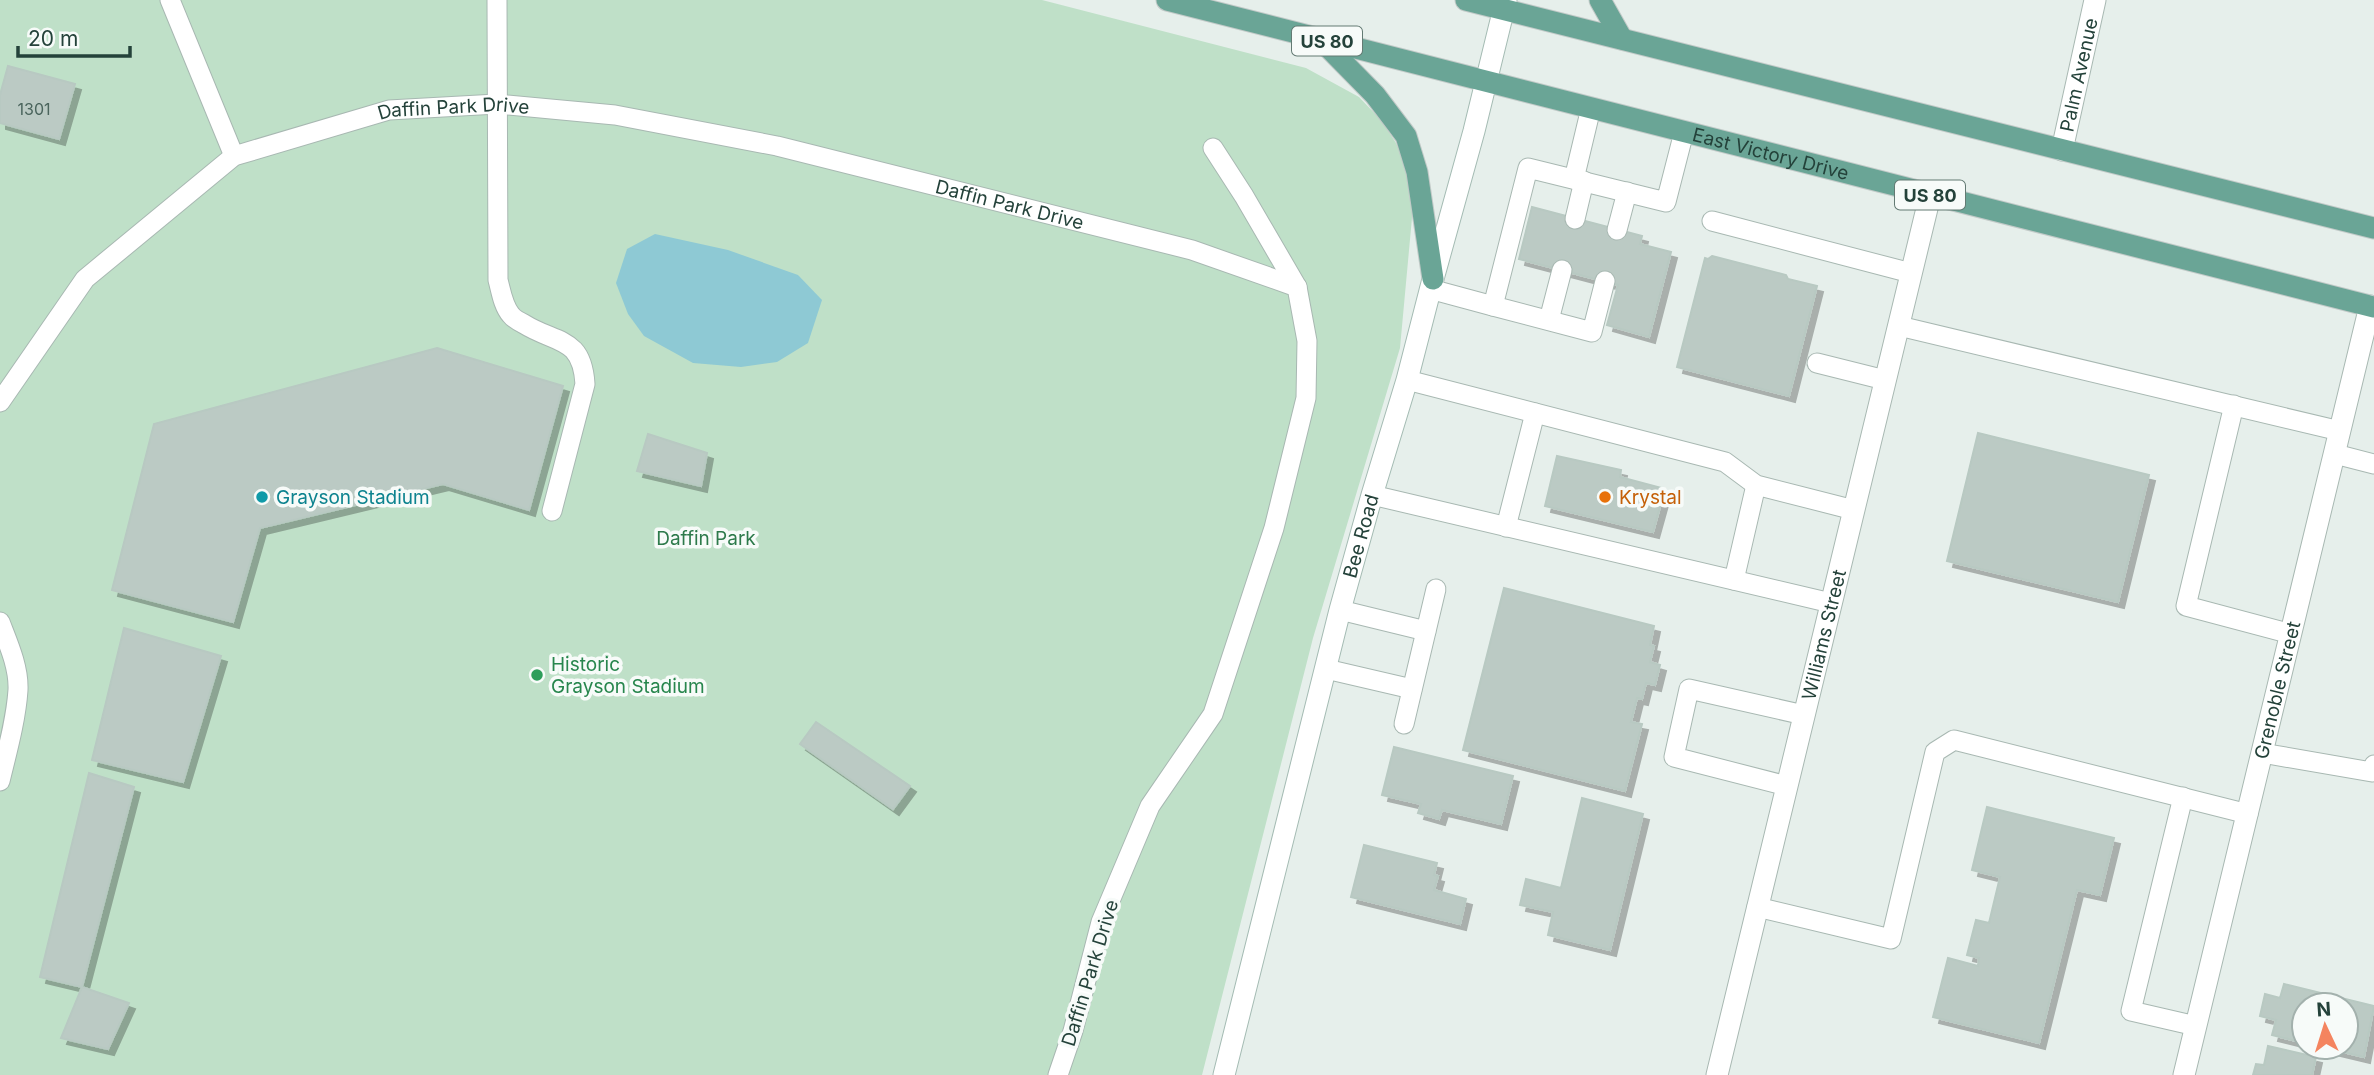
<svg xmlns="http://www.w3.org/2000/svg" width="2374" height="1075" viewBox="0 0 2374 1075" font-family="Inter,sans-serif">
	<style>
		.green { fill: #bfe0c8 }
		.water { fill: #8ec9d4 }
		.building { fill: #bbcac4; stroke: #b8c9c2; stroke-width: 2; filter: url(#shadow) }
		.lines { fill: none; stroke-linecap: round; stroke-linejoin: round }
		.service-casing { stroke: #a8b8b2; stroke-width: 21 }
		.minor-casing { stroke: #a8b8b2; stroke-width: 23 }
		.secondary-casing { stroke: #a4bbb3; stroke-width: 23 }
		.primary-casing { stroke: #c2cac8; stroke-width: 23 }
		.service { stroke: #fff; stroke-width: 19 }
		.minor { stroke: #fff; stroke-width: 21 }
		.secondary { stroke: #fff; stroke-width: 21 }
		.primary { stroke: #6aa596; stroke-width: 21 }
		.culture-dot { fill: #0f9aa8; stroke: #f7fbf9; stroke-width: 2.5 }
		.food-dot { fill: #e8710a; stroke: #f7fbf9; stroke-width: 2.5 }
		.leisure-dot { fill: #2e9e5b; stroke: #f7fbf9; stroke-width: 2.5 }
		.labels { text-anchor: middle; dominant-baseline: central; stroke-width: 7; stroke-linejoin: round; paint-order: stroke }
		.number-label { font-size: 16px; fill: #4a645c }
		.shield { fill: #f7fbf9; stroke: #637a73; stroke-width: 2 }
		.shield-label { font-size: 18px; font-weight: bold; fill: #24423a }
		.street-label { font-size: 19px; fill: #24423a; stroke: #f7fbf9 }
		.culture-label { font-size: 19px; fill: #0d838f; stroke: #f7fbf9; text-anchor: start }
		.food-label { font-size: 19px; fill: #c56008; stroke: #f7fbf9; text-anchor: start }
		.park-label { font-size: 19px; fill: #2d7a4b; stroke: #f7fbf9 }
		.leisure-label { font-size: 19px; fill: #27864d; stroke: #f7fbf9; text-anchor: start }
	</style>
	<defs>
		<filter id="shadow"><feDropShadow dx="6" dy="6" stdDeviation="0" flood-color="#0004"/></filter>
	</defs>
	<rect width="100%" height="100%" fill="#e6efeb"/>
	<!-- green -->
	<path class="green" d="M 0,0 L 1042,0 L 1306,68 L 1359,97 L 1381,120 L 1396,143 L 1409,172 L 1413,207 L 1400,348 L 1313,638 L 1202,1075 L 0,1075 Z"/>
	<!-- water -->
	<path class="water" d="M 655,234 L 728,250 L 798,275 L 822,300 L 808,343 L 777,362 L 741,367 L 693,363 L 644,336 L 628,314 L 616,283 L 627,249 Z"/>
	<!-- building -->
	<path class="building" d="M 8,66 L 75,84 L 59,139 L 0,123 L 0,95 Z
		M 1532,207 L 1642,236 L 1640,244 L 1671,252 L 1649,337 L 1607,325 L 1618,285 L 1519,259 Z
		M 1712,256 L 1786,275 L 1788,279 L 1817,286 L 1789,396 L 1677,367 L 1705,258 L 1708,259 Z
		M 437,348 L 563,386 L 529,510 L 443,484 L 260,528 L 233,622 L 112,590 L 154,424 Z
		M 1978,433 L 2149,475 L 2118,602 L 1947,561 Z
		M 648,434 L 707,453 L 701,486 L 637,471 Z
		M 1557,456 L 1621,470 L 1620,477 L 1665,489 L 1653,532 L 1545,506 Z
		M 1504,588 L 1654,626 L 1650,645 L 1654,646 L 1650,662 L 1660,665 L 1655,685 L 1646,683 L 1642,699 L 1637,698 L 1631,722 L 1642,724 L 1625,791 L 1463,750 Z
		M 124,628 L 221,656 L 183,782 L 92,760 Z
		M 816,722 L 910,786 L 893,809 L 800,744 Z
		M 1394,747 L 1513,776 L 1501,824 L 1442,810 L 1439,819 L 1418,813 L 1421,804 L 1382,795 Z
		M 89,773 L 134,787 L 82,987 L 40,977 Z
		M 1582,798 L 1643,814 L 1610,950 L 1548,935 L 1553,912 L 1520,905 L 1526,879 L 1561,888 Z
		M 1987,807 L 2114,838 L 2100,895 L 2077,890 L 2039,1043 L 1933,1017 L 1948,958 L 1978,966 L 1979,958 L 1967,955 L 1976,920 L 1989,923 L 2000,877 L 1972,870 Z
		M 1364,845 L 1437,863 L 1434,875 L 1438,876 L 1434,890 L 1466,899 L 1460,924 L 1351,897 Z
		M 2284,984 L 2374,1006 L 2364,1057 L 2322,1047 L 2346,1047 L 2346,1005 L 2304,1005 L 2304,1043 L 2272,1035 L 2276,1020 L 2260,1016 L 2265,994 L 2280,998 Z
		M 82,987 L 129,1003 L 108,1049 L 61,1038 Z
		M 2268,1046 L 2316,1057 L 2312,1075 L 2253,1075 L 2256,1064 L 2264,1065 Z"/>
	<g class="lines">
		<!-- service casing -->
		<g class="service-casing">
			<g id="service">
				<path d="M 170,0 L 234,156"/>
				<path d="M 497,0 L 498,280 C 501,291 503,306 511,315 C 514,319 520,322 524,324 C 556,344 582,336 585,384 L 552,511"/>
				<path d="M 1213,148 L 1244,196 L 1297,287"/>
				<path d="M 1574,179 L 1591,108"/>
				<path d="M 1575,219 L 1584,181"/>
				<path d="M 1712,221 L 1911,273"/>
				<path d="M 1617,230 L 1627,192"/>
				<path d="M 1430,289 L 1493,306 L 1528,168 L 1666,202 L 1684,132"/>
				<path d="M 1493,306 L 1592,332 L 1605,281"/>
				<path d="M 1549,320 L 1562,270"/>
				<path d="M 1899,326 L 2340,431"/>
				<path d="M 1817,363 L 1885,380"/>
				<path d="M 1407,380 L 1725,462 L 1756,485 L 1854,510"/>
				<path id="s1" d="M 0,402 L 85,279 L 234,156 L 389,110 L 497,104 L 615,115 L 777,146 L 1192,250 L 1297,287 L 1307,341 L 1306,398 L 1274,528 L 1213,714 L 1150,806 L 1101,922 L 1073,1031 L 1058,1075"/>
				<path d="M 2234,405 L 2186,606 L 2291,634"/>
				<path d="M 2335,454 L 2374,464"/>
				<path d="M 1372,495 L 1831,603"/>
				<path d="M 1506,527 L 1535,413"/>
				<path d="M 1734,580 L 1756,485"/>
				<path d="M 1340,610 L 1426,631"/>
				<path d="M 0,622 C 8,643 19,667 18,690 C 16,720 7,752 0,781"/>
				<path d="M 1326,669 L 1412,689"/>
				<path d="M 1404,724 L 1436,589"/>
				<path d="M 2262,753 L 2372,772 L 2374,765"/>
				<path d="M 1787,786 L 1674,757 L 1689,689 L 1804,715"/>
				<path d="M 2183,797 L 2131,1011 L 2196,1026"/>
				<path d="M 1757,907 L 1891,939 L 1935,752 L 1954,740 L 2248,814"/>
			</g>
		</g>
		<!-- minor casing -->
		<g class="minor-casing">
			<g id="minor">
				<path id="s2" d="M 2062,150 L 2095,0"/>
				<path id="s3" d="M 1717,1075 L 1930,196"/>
				<path id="s4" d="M 2184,1075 L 2370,306"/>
			</g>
		</g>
		<!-- secondary casing -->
		<g class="secondary-casing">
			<g id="secondary">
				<path id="s5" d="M 1224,1075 L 1340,610 L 1372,495 L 1407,380 L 1433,279 L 1474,131 L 1506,0"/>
			</g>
		</g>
		<!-- primary casing -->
		<g class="primary-casing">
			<g id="primary">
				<path id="s6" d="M 1167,0 L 2374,307"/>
				<path d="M 1466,0 L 2374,228"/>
				<path d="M 1600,0 L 1622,39"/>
				<path d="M 1321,40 L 1375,95 L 1406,136 L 1417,172 L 1433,279"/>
			</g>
		</g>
		<!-- service -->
		<use href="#service" class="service"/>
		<!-- minor -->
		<use href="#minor" class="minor"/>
		<!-- secondary -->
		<use href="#secondary" class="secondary"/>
		<!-- primary -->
		<use href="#primary" class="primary"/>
	</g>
	<!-- markers -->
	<circle class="culture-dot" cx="262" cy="497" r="7"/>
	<circle class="food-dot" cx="1605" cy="497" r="7"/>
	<circle class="leisure-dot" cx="537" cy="675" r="7"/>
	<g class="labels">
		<!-- number labels -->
		<g class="number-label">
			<text x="34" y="109">1301</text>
		</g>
		<!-- shield labels -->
		<g class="shield">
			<rect x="1292" y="26.5" width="70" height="29" rx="5"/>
			<rect x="1895" y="180.5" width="70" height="29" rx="5"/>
		</g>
		<g class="shield-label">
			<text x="1327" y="41">US 80</text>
			<text x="1930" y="195">US 80</text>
		</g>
		<!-- street labels -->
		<g class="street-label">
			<text stroke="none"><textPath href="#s2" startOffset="77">Palm Avenue</textPath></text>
			<text stroke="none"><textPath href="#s1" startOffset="569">Daffin Park Drive</textPath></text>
			<text stroke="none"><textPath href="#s6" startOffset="623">East Victory Drive</textPath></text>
			<text stroke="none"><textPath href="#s1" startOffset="1136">Daffin Park Drive</textPath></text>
			<text stroke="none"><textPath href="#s5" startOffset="556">Bee Road</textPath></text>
			<text stroke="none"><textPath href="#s3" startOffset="453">Williams Street</textPath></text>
			<text stroke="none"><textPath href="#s4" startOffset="396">Grenoble Street</textPath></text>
			<text transform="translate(1090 973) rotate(-73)">Daffin Park Drive</text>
		</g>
		<!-- culture labels -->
		<g class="culture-label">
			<text x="276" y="497">Grayson Stadium</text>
		</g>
		<!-- food labels -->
		<g class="food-label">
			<text x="1619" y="497">Krystal</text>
		</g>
		<!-- park labels -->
		<g class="park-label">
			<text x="706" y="538">Daffin Park</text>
		</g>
		<!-- leisure labels -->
		<g class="leisure-label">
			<text x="551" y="664">Historic<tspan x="551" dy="22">Grayson Stadium</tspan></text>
		</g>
	</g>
	<!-- north arrow -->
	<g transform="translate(2325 1026) rotate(356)"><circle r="33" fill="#f7fbf9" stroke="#a3b1ad" stroke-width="2"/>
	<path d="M0-5L12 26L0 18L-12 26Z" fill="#f4845f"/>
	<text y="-10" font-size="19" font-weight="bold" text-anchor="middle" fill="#24423a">N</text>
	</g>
	<!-- scale -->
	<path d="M18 46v10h112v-10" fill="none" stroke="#24423a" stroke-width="3.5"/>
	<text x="28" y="46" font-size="21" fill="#24423a" stroke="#f7fbf9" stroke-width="5" paint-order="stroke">20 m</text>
</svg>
